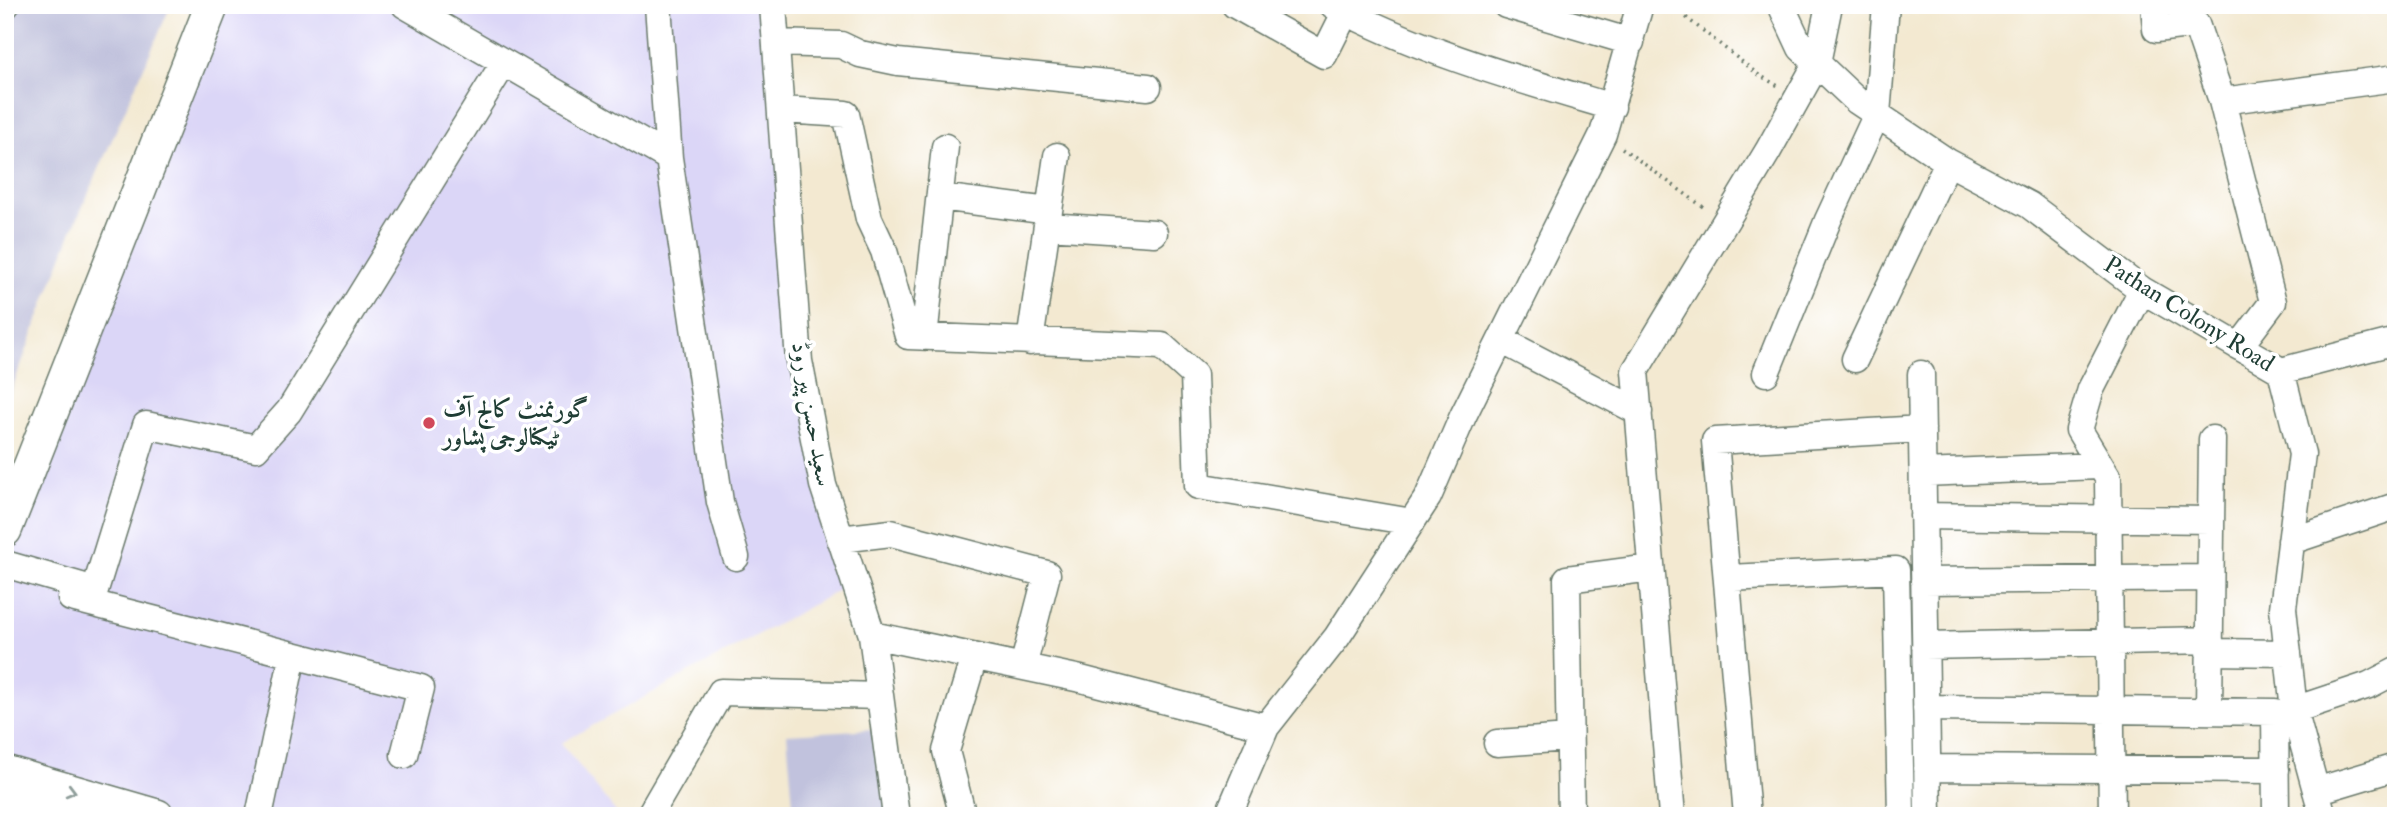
<svg xmlns="http://www.w3.org/2000/svg" width="2401" height="821" viewBox="0 0 2401 821" font-family="'IM FELL Double Pica',Amiri,serif">
	<style>
		.built { fill: #dbd6f7 }
		.industrial { fill: #c1c2dd }
		.lines { fill: none; stroke-linecap: round; stroke-linejoin: round }
		.minor-casing { stroke: #69796b; stroke-width: 29 }
		.major-casing { stroke: #69796b; stroke-width: 36 }
		.path { stroke: #69796b; stroke-width: 3.5; stroke-dasharray: 2 5; stroke-linecap: butt }
		.minor { stroke: #fff; stroke-width: 26 }
		.major { stroke: #fff; stroke-width: 33 }
		.oneway { stroke: #8f9e9a }
		.poi-dot { fill: #d1495b; stroke: #fff; stroke-width: 2.5 }
		.labels { text-anchor: middle; dominant-baseline: central; stroke-width: 7; stroke-linejoin: round; paint-order: stroke }
		.street-label { font-size: 24px; fill: #1f3d34; stroke: #fff }
		.poi-label { font-size: 24px; font-weight: bold; fill: #1f3d34; stroke: #fff; text-anchor: start }
	</style>
	<rect width="100%" height="100%" fill="#fff"/>
	<filter id="ink" filterUnits="userSpaceOnUse"><feTurbulence type="fractalNoise" baseFrequency=".0143" numOctaves="2"/><feDisplacementMap in="SourceGraphic" scale="14" xChannelSelector="R" yChannelSelector="G"/><feConvolveMatrix kernelMatrix="1 2 1 2 8 2 1 2 1" color-interpolation-filters="sRGB"/></filter>
	<filter id="wash" filterUnits="userSpaceOnUse"><feTurbulence type="fractalNoise" baseFrequency=".00686" numOctaves="4" result="noise"/><feDisplacementMap in="SourceGraphic" scale="28" xChannelSelector="R" yChannelSelector="G"/><feGaussianBlur stdDeviation="1.57" result="paint"/><feColorMatrix in="noise" values="0 0 0 0 0 0 0 0 0 0 0 0 0 0 0 0 0 1.4 0 .05"/><feComposite in="paint" operator="in"/></filter>
	<g filter="url(#wash)">
		<rect width="100%" height="100%" fill="#f3e9d1"/>
		<!-- built -->
		<path class="built" d="M 212,5 L 770,5 L 799,361 L 854,582 L 561,743 L 619,816 L 157,816 L 5,772 L 5,530 Z"/>
		<!-- industrial -->
		<path class="industrial" d="M 5,5 L 171,5 L 71,233 L 5,407 Z
			M 875,729 L 892,816 L 794,816 L 787,734 Z"/>
	</g>
	<g filter="url(#ink)">
		<g class="lines">
			<!-- minor casing -->
			<g class="minor-casing">
				<path id="minor" d="M 405,5 L 669,158 L 720,502 L 736,557
					M 658,5 L 669,158
					M 773,5 L 799,361 L 823,485 L 872,635 L 896,816
					M 1235,5 L 1324,55 L 1349,5
					M 1333,5 C 1420,52 1518,79 1612,107
					M 1506,5 L 1631,42
					M 1781,5 L 1801,48 L 1857,101 L 1948,162 L 2029,205 L 2142,290 L 2281,371 L 2302,454 L 2283,608 L 2294,710 L 2323,816
					M 2154,5 L 2156,29 L 2196,24 L 2222,101
					M 5,6 L 6,5
					M 777,43 L 841,45 L 860,54 L 898,62 L 1148,87
					M 782,110 L 846,114 L 869,219 L 884,251 L 908,336 L 1162,346 L 1194,375 L 1198,486 L 1412,522
					M 940,197 L 1049,211
					M 1047,226 L 1154,233
					M 924,337 L 945,147
					M 1501,340 L 1639,412
					M 1030,342 L 1057,156
					M 2239,347 L 2273,302 L 2222,101 L 2396,78
					M 1855,359 L 1948,162
					M 2281,371 L 2396,341
					M 1766,373 L 1828,220 L 1877,114 L 1886,5
					M 1921,374 L 1928,816
					M 1923,473 L 2099,466
					M 1923,516 L 2210,520
					M 840,539 L 891,533 L 1047,574 L 1023,667
					M 2291,541 L 2396,506
					M 5,564 L 95,590 L 146,425 L 256,448 L 289,411 L 504,63
					M 1728,578 L 1896,570 L 1901,816
					M 1924,581 L 2210,578
					M 71,598 L 293,655 L 259,816
					M 872,635 L 1081,679 L 1266,727
					M 1925,646 L 2210,640
					M 2209,652 L 2288,653
					M 293,655 L 421,688 L 404,755
					M 1926,708 L 2275,712 L 2276,816
					M 2294,710 L 2369,685 L 2396,671
					M 2209,711 L 2212,439
					M 1497,743 L 1569,738
					M 1927,768 L 2276,770
					M 2316,791 L 2396,767
					M 649,816 L 721,692 L 880,696
					M 963,816 L 946,751 L 974,657
					M 1228,816 L 1266,727 L 1337,637 L 1428,497 L 1463,416 L 1603,134 L 1640,5
					M 1571,816 L 1567,579 L 1651,568
					M 1672,816 L 1635,371 L 1768,151 L 1817,63 L 1829,5
					M 1747,816 L 1715,441 L 1922,429
					M 2112,816 L 2108,478 L 2079,430 L 2091,389 L 2142,290"/>
			</g>
			<!-- major casing -->
			<g class="major-casing">
				<path id="major" d="M 5,530 L 212,5
					M 5,772 L 157,816
					M 5,797 L 63,816"/>
			</g>
			<!-- path -->
			<path class="path" d="M 1683,5 L 1683,15 L 1759,75 L 1780,87
				M 1622,148 L 1706,209"/>
			<!-- minor -->
			<use href="#minor" class="minor"/>
			<!-- major -->
			<use href="#major" class="major"/>
		</g>
		<!-- one-way arrows -->
		<defs><path id="oneway-chevron" d="M-2-3.5L2.5 0L-2 3.5" fill="none" stroke-width="1.6" stroke-linecap="round" stroke-linejoin="round" transform="scale(1.75)"/></defs>
		<use class="oneway" href="#oneway-chevron" transform="translate(71 791) rotate(15)"/>
	</g>
	<!-- markers -->
	<circle class="poi-dot" cx="429" cy="423" r="7"/>
	<g class="labels">
		<!-- street labels -->
		<g class="street-label">
			<text transform="translate(2189 314) rotate(32)">Pathan Colony Road</text>
			<text transform="translate(812 414) rotate(80)">سعید حسن پیر روڈ</text>
		</g>
		<!-- poi labels -->
		<g class="poi-label">
			<text x="443" y="409">گورنمنٹ کالج آف<tspan x="443" dy="28">ٹیکنالوجی پشاور</tspan></text>
		</g>
	</g>
	<!-- margin -->
	<rect width="2401" height="821" fill="none" stroke="#fff" stroke-width="28"/>
</svg>
